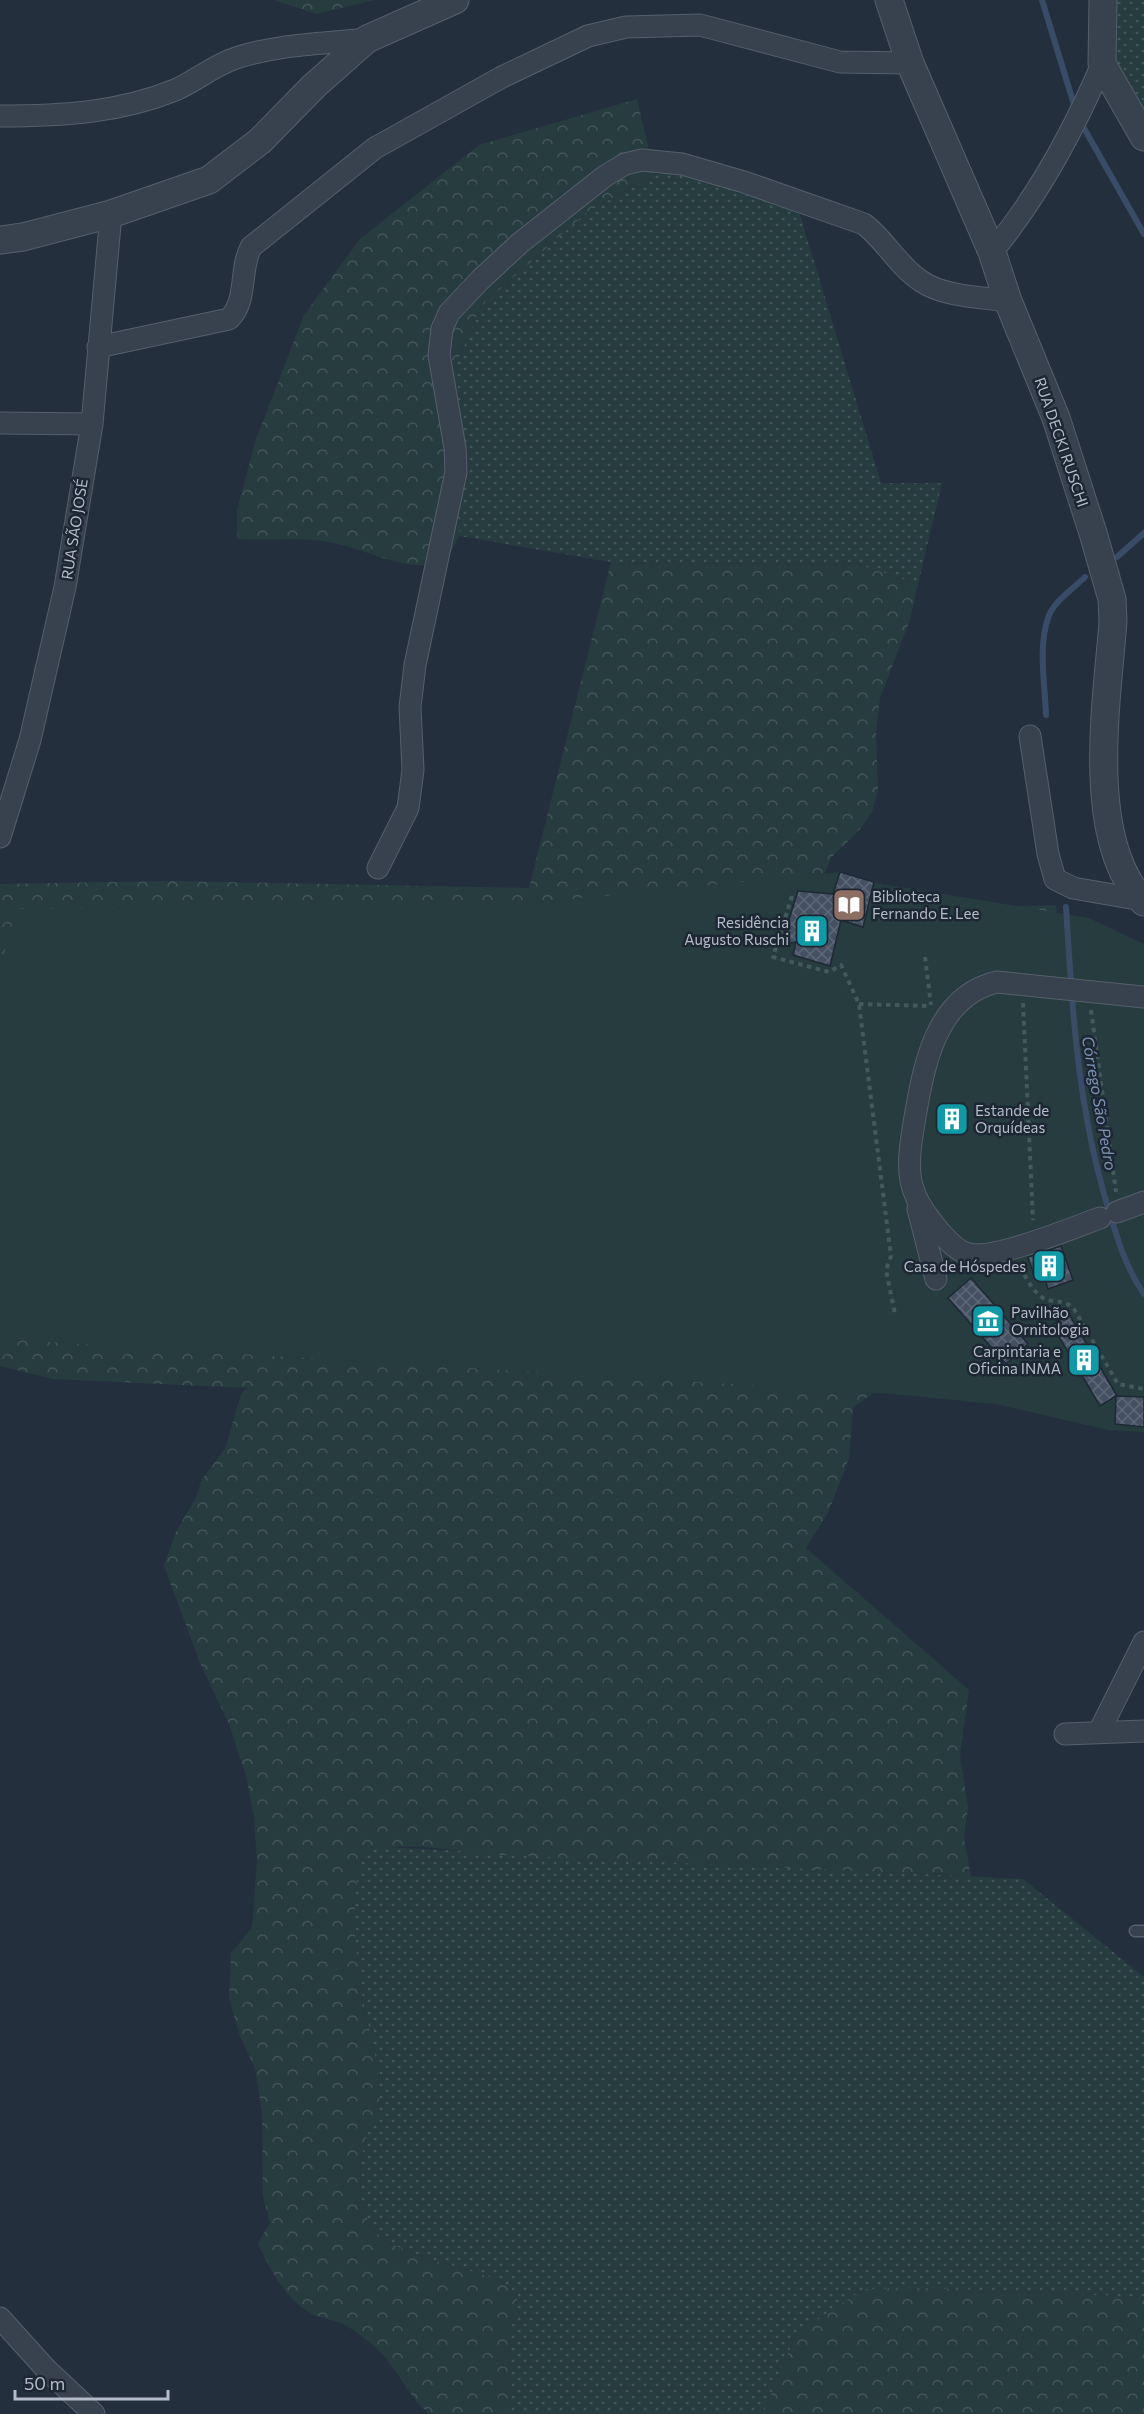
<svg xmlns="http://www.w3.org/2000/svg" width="1144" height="2414" viewBox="0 0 1144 2414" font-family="Commissioner,sans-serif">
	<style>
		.grass { fill: url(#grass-dots) }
		.forest { fill: url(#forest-crowns) }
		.park { fill: #263c3f }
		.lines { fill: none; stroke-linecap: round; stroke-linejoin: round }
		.stream { stroke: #394c67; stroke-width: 6 }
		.building { fill: url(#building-cross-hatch); stroke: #1f2835; stroke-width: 1.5 }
		.service-casing { stroke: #565f6c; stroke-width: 13 }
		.minor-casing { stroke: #565f6c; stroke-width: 23 }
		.tertiary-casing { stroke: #565f6c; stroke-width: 29 }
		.path { stroke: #44595c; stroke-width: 4; stroke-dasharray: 4.5 4.5; stroke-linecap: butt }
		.service { stroke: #38414e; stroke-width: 10 }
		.minor { stroke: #38414e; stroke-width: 21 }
		.tertiary { stroke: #38414e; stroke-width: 27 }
		.labels { text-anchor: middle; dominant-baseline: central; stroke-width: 5; stroke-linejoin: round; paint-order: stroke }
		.street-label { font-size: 15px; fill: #b4bcc9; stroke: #1d2633 }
		.poi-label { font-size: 15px; fill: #b4bcc9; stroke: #1d2633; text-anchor: start }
		.water-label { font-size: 16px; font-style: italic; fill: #7c92b1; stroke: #1d2633 }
	</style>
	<defs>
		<pattern id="grass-dots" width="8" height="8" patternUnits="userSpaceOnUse" patternTransform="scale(1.5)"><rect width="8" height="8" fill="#263c3f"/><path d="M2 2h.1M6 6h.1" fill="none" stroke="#435659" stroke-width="1.8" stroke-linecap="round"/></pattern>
		<pattern id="forest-crowns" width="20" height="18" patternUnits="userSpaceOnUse" patternTransform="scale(1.5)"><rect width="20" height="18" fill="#263c3f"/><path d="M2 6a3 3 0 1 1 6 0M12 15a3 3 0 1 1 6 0" fill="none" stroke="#435659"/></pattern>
		<pattern id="building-cross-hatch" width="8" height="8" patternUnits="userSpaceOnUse" patternTransform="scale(1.5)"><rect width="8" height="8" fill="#455162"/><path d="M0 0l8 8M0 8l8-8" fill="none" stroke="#5d6877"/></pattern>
	</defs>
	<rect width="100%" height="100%" fill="#242f3e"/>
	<!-- grass -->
	<path class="grass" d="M 1099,0 L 1144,0 L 1144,129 L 1125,106 Z
		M 684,159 L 794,195 L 881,483 L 942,483 L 918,584 L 850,562 L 842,565 L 611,562 L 459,536 L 460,518 L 448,384 L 481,306 L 587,212 Z
		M 382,1847 L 1023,1879 L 1144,1977 L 1144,2297 L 924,2288 L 796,2334 L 763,2414 L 510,2414 L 511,2329 L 518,2294 C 510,2289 503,2282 495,2279 C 465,2267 394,2255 374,2230 C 357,2208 358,2167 365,2142 C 368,2128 377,2119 379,2104 C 381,2071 371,2041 365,2010 C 355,1959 350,1903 362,1852 Z"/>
	<!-- forest -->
	<path class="forest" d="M 274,0 L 375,0 L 316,14 Z
		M 637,99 L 655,175 L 587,212 L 481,306 L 448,383 L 460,453 L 460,518 L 459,536 L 445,562 C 403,574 370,549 329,542 C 298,537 268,541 237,539 L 237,510 L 256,439 L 304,315 L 360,239 L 479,145 Z
		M 611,562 L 842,565 L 850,562 L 918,584 L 910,620 L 880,698 L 876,732 L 878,790 L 872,812 L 860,829 L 832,857 L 821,882 L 951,909 L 1056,905 L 1067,1029 L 885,1384 L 853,1408 L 849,1458 L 829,1511 L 806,1548 L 969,1690 L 960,1755 L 968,1807 L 964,1838 L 971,1876 L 478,1854 C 440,1848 400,1842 362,1853 C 350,1903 355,1959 365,2010 C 372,2041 381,2071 379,2104 C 377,2120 368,2129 365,2142 C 358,2167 357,2208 374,2230 C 394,2255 464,2267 495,2279 C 503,2283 511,2289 518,2294 L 511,2330 L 510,2414 L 429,2414 C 407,2395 399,2370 378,2350 C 369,2341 356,2331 345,2325 C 335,2320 324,2319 314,2315 C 286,2301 270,2270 258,2243 L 270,2223 L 263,2196 L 262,2113 L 255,2068 L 240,2036 L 229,1999 L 231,1953 L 252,1928 L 257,1861 L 254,1817 L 246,1776 L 229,1724 L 200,1663 L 164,1566 L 175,1534 L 196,1497 L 202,1479 L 225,1449 L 241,1394 L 247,1388 L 53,1379 L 0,1366 L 0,884 L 172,881 L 529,888 Z
		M 924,2288 L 1144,2297 L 1144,2414 L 763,2414 L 796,2334 L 864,2289 Z"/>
	<!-- park -->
	<path class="park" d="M 840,872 L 882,884 L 1089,918 L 1144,944 L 1144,1432 L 1108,1430 L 995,1404 L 892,1394 L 0,1339 L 0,972 L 16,909 L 505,906 Z"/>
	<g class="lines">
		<!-- stream -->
		<path class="stream" d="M 1042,0 L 1075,108
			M 1081,123 L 1144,234
			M 1117,557 L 1144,533
			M 1046,715 C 1045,685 1038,648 1048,618 C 1053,602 1073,589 1085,577
			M 1066,907 L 1071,985
			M 1072,995 C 1077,1068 1087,1140 1109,1211 C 1118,1241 1126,1268 1144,1294"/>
	</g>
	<!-- building -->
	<path class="building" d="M 840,872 L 874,882 L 863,927 L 841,920 L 830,966 L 793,955 L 796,942 L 781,945 L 798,891 L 833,894 Z
		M 964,1103 L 967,1128 L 941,1135 L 937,1109 Z
		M 1061,1246 L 1073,1280 L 1048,1289 L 1044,1276 L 1035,1279 L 1028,1257 Z
		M 971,1278 L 1028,1344 L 1006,1364 L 948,1298 Z
		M 1069,1314 L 1117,1396 L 1144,1397 L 1144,1427 L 1115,1424 L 1116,1396 L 1100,1406 L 1052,1325 Z"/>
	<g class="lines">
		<!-- service casing -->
		<g class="service-casing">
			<path id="service" d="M 1135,1931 L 1144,1931"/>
		</g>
		<!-- minor casing -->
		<g class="minor-casing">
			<path id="minor" d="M 0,116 C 60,116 119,113 175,90 C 196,81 214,65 236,58 C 278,44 324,44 367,39
				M 992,252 C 1039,195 1073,132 1102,64
				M 98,347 L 229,319 C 248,301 239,270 251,247 L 375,148 L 502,77 L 588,36 L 626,27 L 700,25 L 840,62 L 910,63
				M 0,423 L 92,424
				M 1030,736 L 1048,854 L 1055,879 L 1073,888 L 1142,900
				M 0,837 L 30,740 L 65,587 L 92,424 L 111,214
				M 378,868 L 408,808 L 413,770 L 410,707 L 415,665 L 456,472 L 455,448 L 439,355 L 442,329 L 449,313 L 480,280 L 520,243 L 605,176 L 625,164 L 642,160 L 682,164 L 744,182 L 864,224 C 885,240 899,267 921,281 C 944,297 981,297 1008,301
				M 918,1209 L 936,1279
				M 1117,1212 L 1144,1202
				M 1100,1218 C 1072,1228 995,1260 969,1254 C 958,1252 947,1240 940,1232 C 931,1221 920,1208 915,1194 C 905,1172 911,1141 915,1117 C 924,1065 936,996 997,982 L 1144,997
				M 1099,1732 L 1144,1642
				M 1065,1734 L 1144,1731
				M 0,2318 L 47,2370 L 94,2414"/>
		</g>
		<!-- tertiary casing -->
		<g class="tertiary-casing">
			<path id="tertiary" d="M 889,0 L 910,63 L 992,252 L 1008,301 L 1056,418 L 1093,533 L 1112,599 L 1113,622 C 1107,701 1084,841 1144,902
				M 1103,0 L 1102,64 L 1144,137
				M 0,240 L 23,237 L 111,214 L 209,180 L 260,141 L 314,86 L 367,39 L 455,0"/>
		</g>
		<!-- path -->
		<path class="path" d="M 792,896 L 773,957 L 829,972 L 841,965 L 859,1004 L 891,1256 L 886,1270 L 895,1314
			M 925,957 L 931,1005
			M 1023,1003 L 1033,1220
			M 859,1004 L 931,1006
			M 1091,1010 L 1116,1192
			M 1020,1267 C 1026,1277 1032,1291 1043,1298 C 1055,1304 1063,1298 1074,1309 L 1118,1384 L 1144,1389"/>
		<!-- service -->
		<use href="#service" class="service"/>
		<!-- minor -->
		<use href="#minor" class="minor"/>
		<!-- tertiary -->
		<use href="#tertiary" class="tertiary"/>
	</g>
	<!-- icons -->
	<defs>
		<g id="library-square" transform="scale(1.725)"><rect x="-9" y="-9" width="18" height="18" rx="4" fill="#8d6e63" stroke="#1d2633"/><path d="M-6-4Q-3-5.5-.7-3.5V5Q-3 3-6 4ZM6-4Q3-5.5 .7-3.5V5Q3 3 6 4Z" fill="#fff"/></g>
		<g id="building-square" transform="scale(1.725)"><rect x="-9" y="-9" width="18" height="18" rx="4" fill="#0f9aa8" stroke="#1d2633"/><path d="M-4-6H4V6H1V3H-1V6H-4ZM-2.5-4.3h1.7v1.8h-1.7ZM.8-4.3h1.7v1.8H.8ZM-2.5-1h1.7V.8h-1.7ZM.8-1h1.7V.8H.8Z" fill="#fff"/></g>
		<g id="museum-square" transform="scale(1.725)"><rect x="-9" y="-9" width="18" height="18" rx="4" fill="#0f9aa8" stroke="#1d2633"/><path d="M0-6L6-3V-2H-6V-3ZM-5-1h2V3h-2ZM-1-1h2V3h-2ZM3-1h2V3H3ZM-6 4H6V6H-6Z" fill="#fff"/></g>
	</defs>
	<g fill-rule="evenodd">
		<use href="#library-square" x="849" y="905"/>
		<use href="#building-square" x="812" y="931"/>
		<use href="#building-square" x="952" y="1119"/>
		<use href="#building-square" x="1049" y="1266"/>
		<use href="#museum-square" x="988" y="1321"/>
		<use href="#building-square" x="1084" y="1360"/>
	</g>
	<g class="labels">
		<!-- street labels -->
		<g class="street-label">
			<text transform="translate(1062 442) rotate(71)">RUA DECKI RUSCHI</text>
			<text transform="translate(74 529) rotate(-81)">RUA SÃO JOSÉ</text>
		</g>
		<!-- poi labels -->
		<g class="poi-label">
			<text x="872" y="896">Biblioteca<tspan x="872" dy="17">Fernando E. Lee</tspan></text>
			<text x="789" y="922" text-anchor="end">Residência<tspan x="789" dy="17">Augusto Ruschi</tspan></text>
			<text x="975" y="1110">Estande de<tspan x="975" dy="17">Orquídeas</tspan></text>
			<text x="1026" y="1266" text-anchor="end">Casa de Hóspedes</text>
			<text x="1011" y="1312">Pavilhão<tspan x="1011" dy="17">Ornitologia</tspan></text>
			<text x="1061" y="1351" text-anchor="end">Carpintaria e<tspan x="1061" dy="17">Oficina INMA</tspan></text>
		</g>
		<!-- water labels -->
		<g class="water-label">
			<text transform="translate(1100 1103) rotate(80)">Córrego São Pedro</text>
		</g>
	</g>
	<!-- scale -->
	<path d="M15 2390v9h153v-9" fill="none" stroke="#b4bcc9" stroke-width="3"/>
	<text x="24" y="2390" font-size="18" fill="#b4bcc9" stroke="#1d2633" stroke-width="4.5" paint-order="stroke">50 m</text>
</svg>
